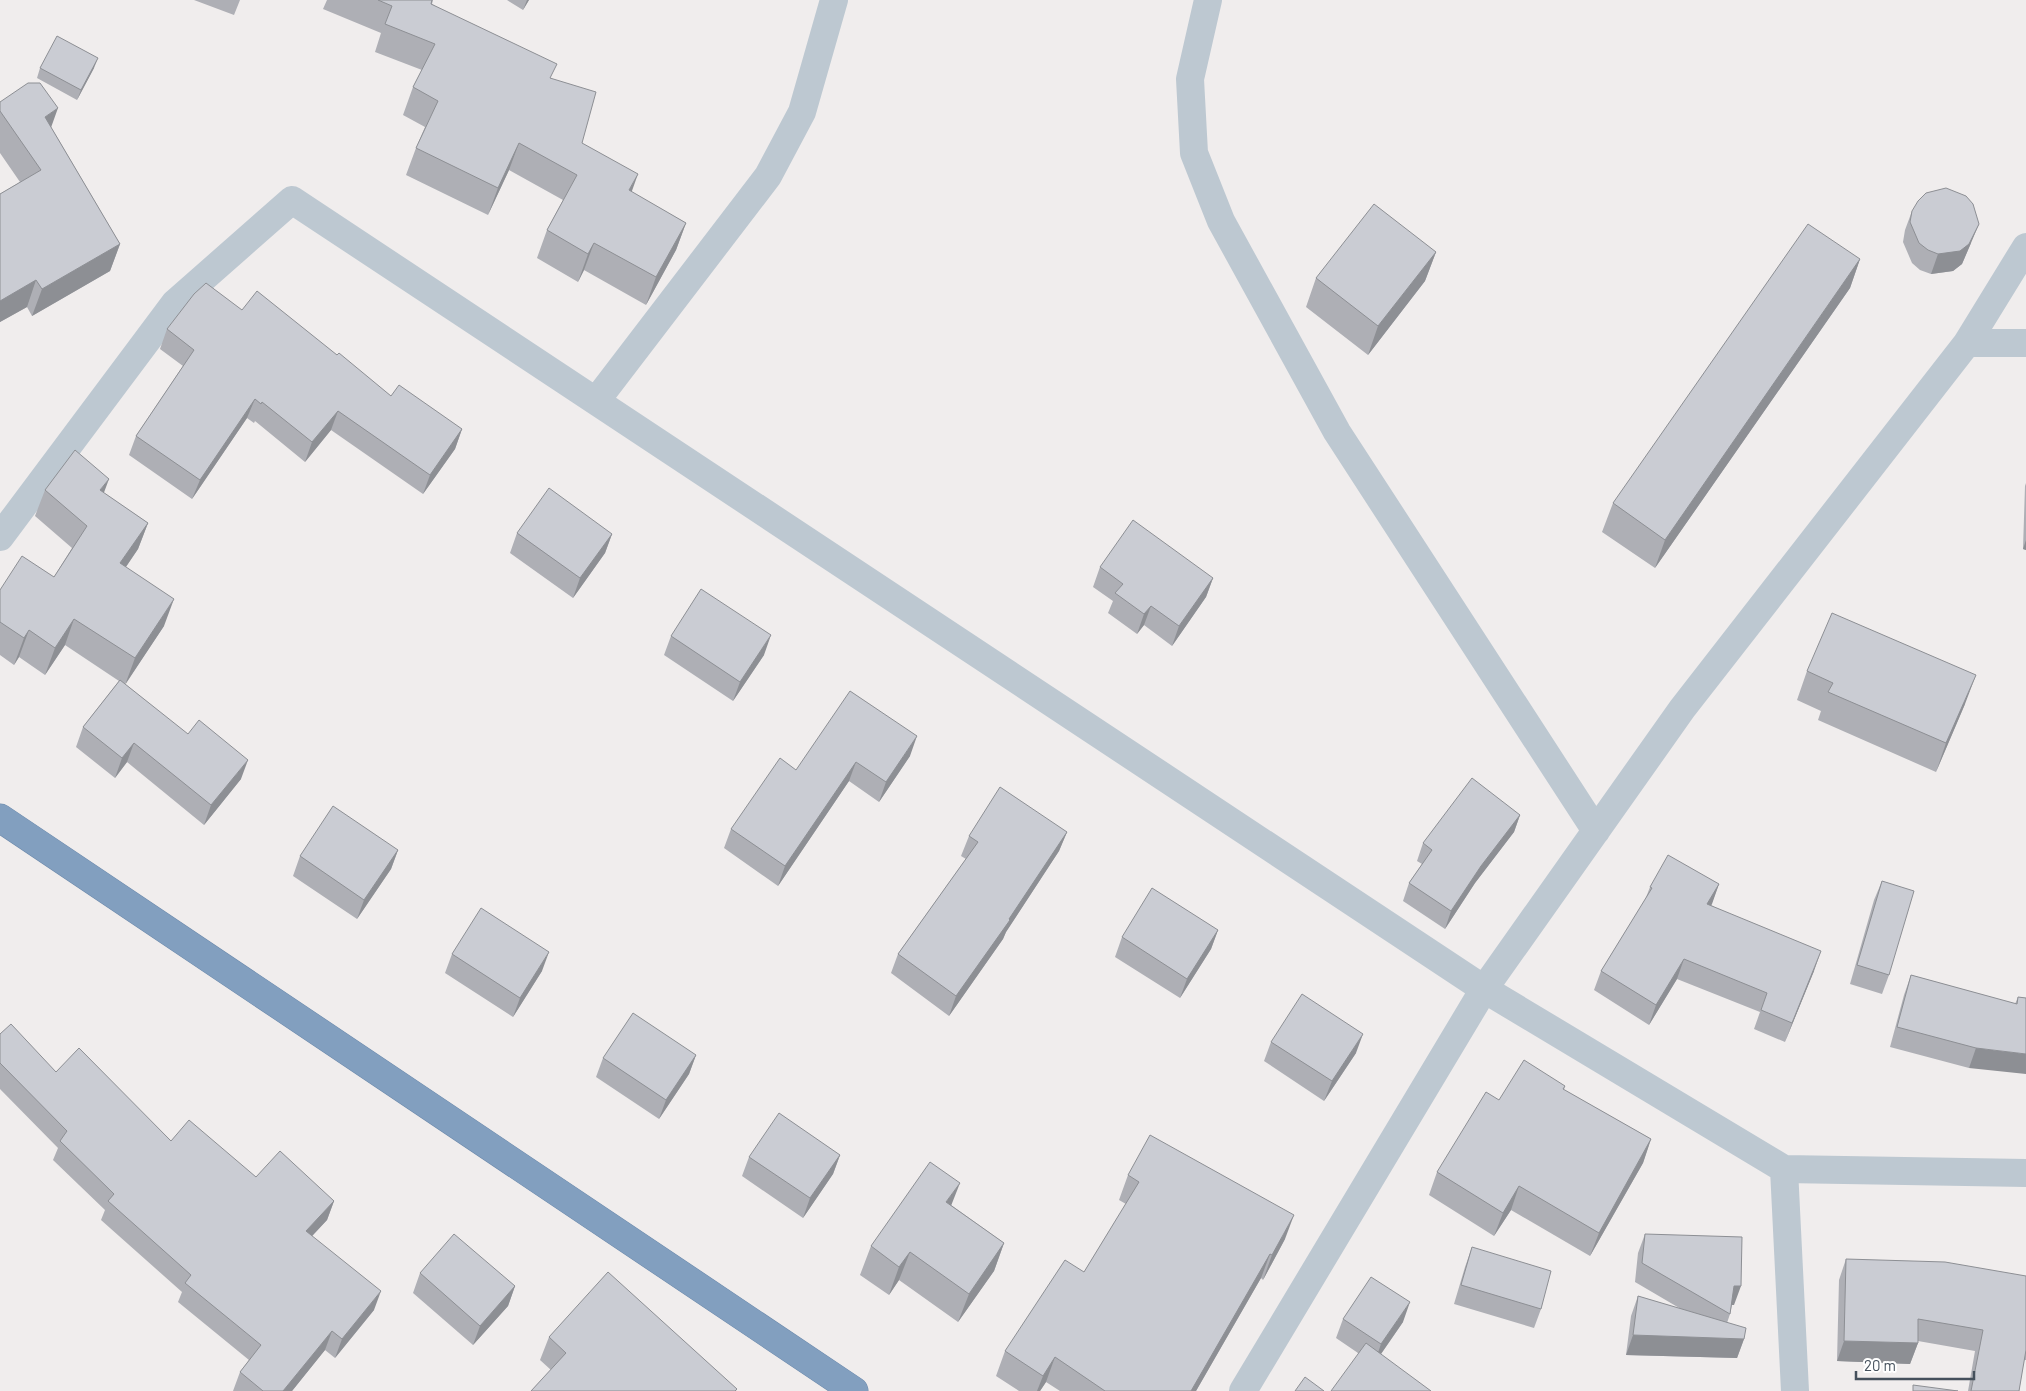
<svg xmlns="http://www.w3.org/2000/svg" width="2026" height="1391" viewBox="0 0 2026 1391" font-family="Barlow,sans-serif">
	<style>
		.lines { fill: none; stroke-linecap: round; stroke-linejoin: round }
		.highway-casing { stroke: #6d8aab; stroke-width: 29 }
		.minor { stroke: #bdc8d1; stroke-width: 28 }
		.highway { stroke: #829fbf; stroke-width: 28 }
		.wall { fill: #aeafb5 }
		.shaded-wall { fill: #8d8f94 }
		.building { fill: #caccd3; stroke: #8d8f94 }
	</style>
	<rect width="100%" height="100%" fill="#f0eded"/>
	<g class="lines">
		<!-- highway casing -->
		<g class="highway-casing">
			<path id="highway" d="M 0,818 L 854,1391"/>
		</g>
		<!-- minor -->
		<path class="minor" d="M 1208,0 L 1190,79 L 1194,153 L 1221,221 L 1337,432 L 1596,831
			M 1967,343 L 2026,343
			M 596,401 L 768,176 L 802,112 L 834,0
			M 0,537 L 175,303 L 292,200 L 1484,989 L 1784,1169 L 2026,1173
			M 1784,1169 L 1795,1391
			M 1243,1391 L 1484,989 L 1682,709 L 1967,343 L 2026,247"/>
		<!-- highway -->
		<use href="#highway" class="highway"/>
	</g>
	<!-- wall -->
	<path class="wall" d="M 194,0 L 240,0 L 234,15 Z
		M 327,0 L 433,0 L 432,4 L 551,79 L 582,143 L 631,192 L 686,223 L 676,250 L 646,305 L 584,270 L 578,282 L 537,258 L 547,230 L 563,200 L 509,170 L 488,215 L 406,175 L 416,148 L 425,127 L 403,115 L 413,87 L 422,70 L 375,52 L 381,33 L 323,9 Z
		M 507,0 L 529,0 L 523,10 Z
		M 40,68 L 94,68 L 77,100 L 37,78 Z
		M 0,102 L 51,127 L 120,244 L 110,271 L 32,316 L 27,307 L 0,322 L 0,194 L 20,182 L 0,153 Z
		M 1912,211 L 1971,243 L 1962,264 L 1953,271 L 1931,274 L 1920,270 L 1912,263 L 1903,242 L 1905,230 Z
		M 1436,252 L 1425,281 L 1368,355 L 1306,307 L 1316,278 Z
		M 1860,259 L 1850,288 L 1655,568 L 1602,532 L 1613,503 Z
		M 242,310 L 337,355 L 391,396 L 462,429 L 455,449 L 423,494 L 331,430 L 305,462 L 255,421 L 254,423 L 247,418 L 192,499 L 129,455 L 136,436 L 183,366 L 160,349 L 167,329 Z
		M 2026,483 L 2026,550 L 2023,549 L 2025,486 Z
		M 45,490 L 104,493 L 148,523 L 138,549 L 126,567 L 164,626 L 125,684 L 241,779 L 204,825 L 127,762 L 115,778 L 76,747 L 83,727 L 119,681 L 65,645 L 45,675 L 19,657 L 14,665 L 0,655 L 0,590 L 54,577 L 72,548 L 35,516 Z
		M 517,533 L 612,534 L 605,553 L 573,598 L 510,553 Z
		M 1100,567 L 1213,578 L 1206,597 L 1172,646 L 1144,625 L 1137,634 L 1108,613 L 1113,601 L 1093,587 Z
		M 671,636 L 764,655 L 733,701 L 664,655 Z
		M 1807,671 L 1965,704 L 1936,772 L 1818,720 L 1821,711 L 1797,700 Z
		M 910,756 L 879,802 L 849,781 L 778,886 L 724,848 L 731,829 L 796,770 Z
		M 1520,815 L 1514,832 L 1475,883 L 1445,929 L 1403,901 L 1409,883 L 1422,864 L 1417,861 L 1423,843 Z
		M 1067,832 L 1059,851 L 1006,932 L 1003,939 L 949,1016 L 891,973 L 898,954 L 966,859 L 961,856 L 969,836 Z
		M 398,850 L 391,869 L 357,919 L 293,876 L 300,856 Z
		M 1882,881 L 1889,975 L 1882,994 L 1850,984 L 1874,900 Z
		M 1719,884 L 1711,905 L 1814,971 L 1785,1042 L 1754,1029 L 1760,1012 L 1677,979 L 1649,1025 L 1594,990 L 1601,971 L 1645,900 L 1650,887 Z
		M 1218,930 L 1211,949 L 1180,998 L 1115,957 L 1122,937 Z
		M 452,954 L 542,971 L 513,1017 L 445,973 Z
		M 1911,975 L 2015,1004 L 2018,997 L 2026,998 L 1969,1068 L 1890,1047 L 1904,995 Z
		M 0,1034 L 56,1072 L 171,1141 L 256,1177 L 334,1201 L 327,1220 L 312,1236 L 374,1310 L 335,1358 L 325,1350 L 292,1391 L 233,1391 L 240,1372 L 249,1360 L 178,1302 L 182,1292 L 101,1220 L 105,1210 L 53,1160 L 58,1148 L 0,1089 Z
		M 1271,1042 L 1356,1053 L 1324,1101 L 1264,1061 Z
		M 696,1055 L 689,1074 L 659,1119 L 596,1077 L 603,1058 Z
		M 1565,1086 L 1564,1090 L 1651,1139 L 1643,1163 L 1590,1256 L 1511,1210 L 1494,1236 L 1429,1195 L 1437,1172 L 1499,1100 Z
		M 840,1155 L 833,1174 L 803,1218 L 742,1176 L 749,1157 Z
		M 1128,1175 L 1285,1239 L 1263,1280 L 1261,1278 L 1196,1391 L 1060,1391 L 1046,1382 L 1040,1391 L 1019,1391 L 996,1376 L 1005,1351 L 1084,1272 L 1126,1204 L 1119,1200 Z
		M 951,1205 L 1004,1243 L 994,1271 L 958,1322 L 899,1280 L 889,1295 L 860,1275 L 871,1246 Z
		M 1645,1234 L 1734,1305 L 1732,1305 L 1730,1314 L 1727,1323 L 1744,1339 L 1737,1358 L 1626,1355 L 1631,1316 L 1638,1296 L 1681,1309 L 1635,1282 L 1638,1253 Z
		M 1472,1247 L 1541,1309 L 1534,1328 L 1454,1304 L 1465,1267 Z
		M 1846,1259 L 2026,1276 L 2026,1360 L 2024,1360 L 2019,1391 L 1968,1391 L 1975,1351 L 1918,1341 L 1918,1343 L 1910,1364 L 1837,1361 L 1839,1280 Z
		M 420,1273 L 515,1286 L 508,1306 L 473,1345 L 413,1293 Z
		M 1343,1319 L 1403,1322 L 1381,1354 L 1358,1353 L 1336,1338 Z
		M 549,1337 L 737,1389 L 736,1391 L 531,1391 L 551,1370 L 540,1360 Z"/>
	<!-- shaded-wall -->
	<path class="shaded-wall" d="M 527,0 L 529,0 L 523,10 Z
		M 98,58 L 94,68 L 77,100 L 81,90 Z
		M 58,108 L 48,136 L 45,117 Z
		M 519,143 L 509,170 L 488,215 L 498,188 Z
		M 638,174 L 628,202 L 629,190 Z
		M 686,223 L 676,250 L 646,305 L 656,277 Z
		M 1979,224 L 1971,243 L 1962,264 L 1953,271 L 1931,274 L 1938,254 Z
		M 594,243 L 584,270 L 578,282 L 588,254 Z
		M 120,244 L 110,271 L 32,316 L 42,289 Z
		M 1436,252 L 1425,281 L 1368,355 L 1378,326 Z
		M 1860,259 L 1850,288 L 1655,568 L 1665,540 Z
		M 36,280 L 27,307 L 0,322 L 0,301 Z
		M 255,399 L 247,418 L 192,499 L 200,480 Z
		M 338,411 L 331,430 L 305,462 L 312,442 Z
		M 462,429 L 455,449 L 423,494 L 430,475 Z
		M 109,479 L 99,506 L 100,490 Z
		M 148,523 L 138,549 L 110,590 L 120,563 Z
		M 612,534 L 605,553 L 573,598 L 580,578 Z
		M 2026,540 L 2026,550 L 2023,549 Z
		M 1213,578 L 1206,597 L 1172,646 L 1179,626 Z
		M 174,599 L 164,626 L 125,685 L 135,658 Z
		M 1151,606 L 1144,625 L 1137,634 L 1144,614 Z
		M 74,619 L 65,645 L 45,675 L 55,648 Z
		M 29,630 L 19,657 L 14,665 L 24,638 Z
		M 771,635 L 764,655 L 733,701 L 740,682 Z
		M 1976,675 L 1965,704 L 1936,772 L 1946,743 Z
		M 917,736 L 910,756 L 879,802 L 886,782 Z
		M 134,743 L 127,762 L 115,778 L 122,758 Z
		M 248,760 L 241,779 L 204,825 L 211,805 Z
		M 856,762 L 849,781 L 778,886 L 785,866 Z
		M 1520,815 L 1514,832 L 1475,883 L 1445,929 L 1451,911 L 1481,866 Z
		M 1067,832 L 1059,851 L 1006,932 L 1003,939 L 949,1016 L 956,996 Z
		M 398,850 L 391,869 L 357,919 L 364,900 Z
		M 1719,884 L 1712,904 L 1700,923 L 1707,904 Z
		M 1218,930 L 1211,949 L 1180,998 L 1187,979 Z
		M 1821,951 L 1814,971 L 1785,1042 L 1792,1023 Z
		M 549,952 L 542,971 L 513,1017 L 520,998 Z
		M 1684,959 L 1677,979 L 1649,1025 L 1656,1005 Z
		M 1363,1034 L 1356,1053 L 1324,1101 L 1332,1081 Z
		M 1976,1048 L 2026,1054 L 2026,1074 L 1969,1068 Z
		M 696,1055 L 689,1074 L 659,1119 L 666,1100 Z
		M 1651,1139 L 1643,1163 L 1590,1256 L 1599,1233 Z
		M 840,1155 L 833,1174 L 803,1218 L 810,1198 Z
		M 960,1183 L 949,1211 L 946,1202 Z
		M 1519,1186 L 1511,1210 L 1494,1236 L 1503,1213 Z
		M 334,1201 L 327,1220 L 299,1250 L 306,1231 Z
		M 1294,1215 L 1285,1239 L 1263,1280 L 1272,1255 Z
		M 1004,1243 L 994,1271 L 958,1322 L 969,1294 Z
		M 910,1252 L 899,1280 L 889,1295 L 899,1267 Z
		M 1270,1254 L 1261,1278 L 1196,1391 L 1191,1391 Z
		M 515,1286 L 508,1306 L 473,1345 L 480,1326 Z
		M 1734,1286 L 1741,1286 L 1734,1305 L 1727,1305 Z
		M 381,1291 L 374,1310 L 335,1358 L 342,1339 Z
		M 1410,1302 L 1403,1322 L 1374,1364 L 1381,1344 Z
		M 332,1331 L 325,1350 L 292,1391 L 283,1391 Z
		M 1633,1335 L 1744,1339 L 1737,1358 L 1626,1355 Z
		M 1844,1341 L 1918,1343 L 1910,1364 L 1837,1361 Z
		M 1055,1357 L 1046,1382 L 1040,1391 L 1037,1391 L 1043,1376 Z"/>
	<!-- building -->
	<path class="building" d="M 378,0 L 432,0 L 431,4 L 557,64 L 550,78 L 596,92 L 582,143 L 638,174 L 629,190 L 686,223 L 656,277 L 594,243 L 588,254 L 547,230 L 577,175 L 519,143 L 498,188 L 416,148 L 438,101 L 413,87 L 435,44 L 385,24 L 392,6 Z
		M 57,36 L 98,58 L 81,90 L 40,68 Z
		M 28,83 L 40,83 L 58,108 L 45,117 L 120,244 L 42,289 L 36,280 L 0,301 L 0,194 L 41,170 L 0,111 L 0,102 Z
		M 1946,188 L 1966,196 L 1973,204 L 1979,224 L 1969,244 L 1960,251 L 1938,254 L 1928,250 L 1919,243 L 1910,222 L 1912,211 L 1918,201 L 1926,193 Z
		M 1374,204 L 1436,252 L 1378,326 L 1316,278 Z
		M 1808,224 L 1860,259 L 1665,540 L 1613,503 Z
		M 206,283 L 242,310 L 257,291 L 337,355 L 339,353 L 391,396 L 399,385 L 462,429 L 430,475 L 338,411 L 312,442 L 262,402 L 261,404 L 255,399 L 200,480 L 136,436 L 194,350 L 167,329 L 194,294 Z
		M 75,450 L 109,479 L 100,490 L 148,523 L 120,563 L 174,599 L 135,658 L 74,619 L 55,648 L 29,630 L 24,638 L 0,622 L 0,590 L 22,556 L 54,577 L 87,526 L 45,490 Z
		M 549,488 L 612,534 L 580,578 L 517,533 Z
		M 1133,520 L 1213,578 L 1179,626 L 1151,606 L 1144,614 L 1115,593 L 1123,584 L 1100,567 Z
		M 701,589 L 771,635 L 740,682 L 671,636 Z
		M 1832,613 L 1976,675 L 1946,743 L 1828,692 L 1833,683 L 1807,671 Z
		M 120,680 L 188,734 L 199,720 L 248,760 L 211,805 L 134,743 L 122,758 L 83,727 Z
		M 850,691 L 917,736 L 886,782 L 856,762 L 785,866 L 731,829 L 780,758 L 796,770 Z
		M 1472,778 L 1520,815 L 1481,866 L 1451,911 L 1409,883 L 1432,850 L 1423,843 Z
		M 1000,787 L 1067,832 L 1009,919 L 1010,920 L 956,996 L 898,954 L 978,842 L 969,836 Z
		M 333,806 L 398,850 L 364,900 L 300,856 Z
		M 1668,855 L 1719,884 L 1707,904 L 1821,951 L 1792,1023 L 1761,1010 L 1767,993 L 1684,959 L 1656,1005 L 1601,971 L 1652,888 L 1650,887 Z
		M 1882,881 L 1914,891 L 1889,975 L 1857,965 Z
		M 1152,888 L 1218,930 L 1187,979 L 1122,937 Z
		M 481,908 L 549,952 L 520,998 L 452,954 Z
		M 1911,975 L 2017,1004 L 2018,997 L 2026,998 L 2026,1054 L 1976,1048 L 1897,1027 Z
		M 1302,994 L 1363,1034 L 1332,1081 L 1271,1042 Z
		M 633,1013 L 696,1055 L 666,1100 L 603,1058 Z
		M 11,1024 L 56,1072 L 79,1048 L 171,1141 L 189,1120 L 256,1177 L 280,1151 L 334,1201 L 306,1231 L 381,1291 L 342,1339 L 332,1331 L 283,1391 L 263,1391 L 240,1372 L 261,1345 L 185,1283 L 191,1275 L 108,1201 L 114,1194 L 60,1141 L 67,1131 L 0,1063 L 0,1034 Z
		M 1524,1060 L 1565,1086 L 1563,1089 L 1651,1139 L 1599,1233 L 1519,1186 L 1503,1213 L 1437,1172 L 1486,1092 L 1499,1100 Z
		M 779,1113 L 840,1155 L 810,1198 L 749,1157 Z
		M 1150,1135 L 1294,1215 L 1272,1255 L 1270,1254 L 1191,1391 L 1105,1391 L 1055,1357 L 1043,1376 L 1005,1351 L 1065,1260 L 1084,1272 L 1139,1182 L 1128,1175 Z
		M 930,1162 L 960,1183 L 946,1202 L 1004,1243 L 969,1294 L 910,1252 L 899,1267 L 871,1246 Z
		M 454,1234 L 515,1286 L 480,1326 L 420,1273 Z
		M 1645,1234 L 1742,1237 L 1741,1286 L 1734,1286 L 1730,1314 L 1642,1263 Z
		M 1472,1247 L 1551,1271 L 1541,1309 L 1461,1285 Z
		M 1846,1259 L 1945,1262 L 2026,1276 L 2026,1350 L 2019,1391 L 1971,1391 L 1983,1330 L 1918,1319 L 1918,1343 L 1844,1341 Z
		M 608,1272 L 737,1389 L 735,1391 L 531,1391 L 566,1353 L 549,1337 Z
		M 1371,1277 L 1410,1302 L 1381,1344 L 1343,1319 Z
		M 1638,1296 L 1746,1328 L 1744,1339 L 1633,1335 Z
		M 1366,1343 L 1431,1391 L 1331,1391 Z
		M 1305,1377 L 1324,1391 L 1295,1391 Z
		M 1913,1385 L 1958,1391 L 1913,1391 Z"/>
	<!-- scale -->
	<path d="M1856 1371v8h118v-8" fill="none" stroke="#45505c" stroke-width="2.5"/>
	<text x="1864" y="1371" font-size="15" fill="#45505c" stroke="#ffffff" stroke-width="4" paint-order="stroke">20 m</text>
</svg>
